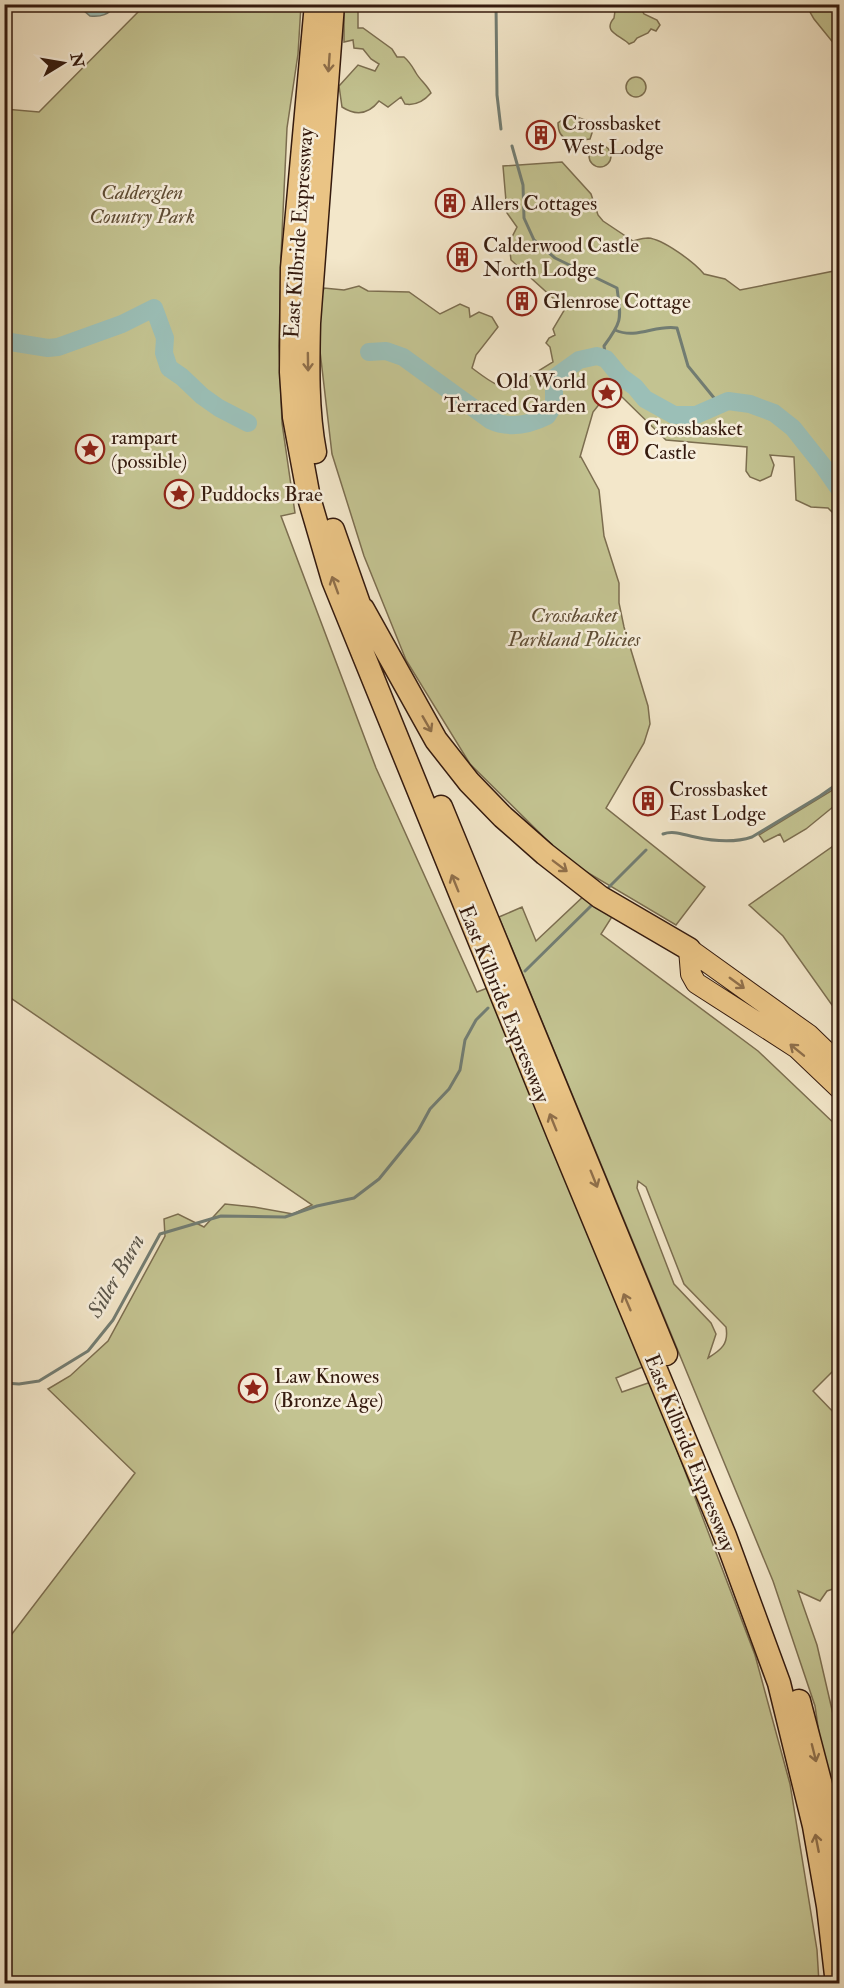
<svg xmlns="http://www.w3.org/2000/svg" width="844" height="1988" viewBox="0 0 844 1988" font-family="'IM FELL Double Pica',serif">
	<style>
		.green { fill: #c3c391; stroke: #7c6e50; stroke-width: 1.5; fill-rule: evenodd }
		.water { fill: #9bbfb7; stroke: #727d73; stroke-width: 1.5 }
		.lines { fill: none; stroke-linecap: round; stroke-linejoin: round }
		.stream { stroke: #727d73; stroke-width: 3 }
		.river { stroke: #9bbfb7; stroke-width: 18 }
		.major-casing { stroke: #341a0e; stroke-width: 22 }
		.highway-casing { stroke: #341a0e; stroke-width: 25 }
		.major { stroke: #eac485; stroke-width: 20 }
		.highway { stroke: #eac485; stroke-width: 22 }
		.oneway { stroke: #8f6f4a }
		.labels { text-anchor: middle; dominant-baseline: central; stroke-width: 5; stroke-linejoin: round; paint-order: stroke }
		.poi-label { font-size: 21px; fill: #341a0e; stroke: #f7efdd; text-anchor: start }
		.park-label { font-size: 21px; font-style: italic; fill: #5f4d35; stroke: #f7efdd }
		.street-label { font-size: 21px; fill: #341a0e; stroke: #f7efdd }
		.water-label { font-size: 22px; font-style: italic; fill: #585449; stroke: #f7efdd }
	</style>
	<rect width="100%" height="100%" fill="#f3e7ca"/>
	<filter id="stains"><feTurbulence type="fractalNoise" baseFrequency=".00333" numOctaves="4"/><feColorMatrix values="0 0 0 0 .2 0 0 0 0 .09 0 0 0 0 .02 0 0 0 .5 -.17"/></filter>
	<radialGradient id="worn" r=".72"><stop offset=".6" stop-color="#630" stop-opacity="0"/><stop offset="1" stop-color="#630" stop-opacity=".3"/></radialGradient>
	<!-- green -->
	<path class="green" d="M 145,5 L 301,5 L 298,54 L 287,128 L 281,255 L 279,346 L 282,423 L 295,513 L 281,516 L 376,768 L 477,992 L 490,987 L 645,1366 L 616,1378 L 622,1392 L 651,1382 L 755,1655 L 790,1784 L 817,1950 L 819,1983 L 158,1984 L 146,1978 L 143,1984 L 5,1983 L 5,1643 L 135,1473 L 48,1389 L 70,1376 L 108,1341 L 165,1236 L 164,1219 L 178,1214 L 204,1227 L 225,1204 L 254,1207 L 293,1214 L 312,1205 L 5,994 L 5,109 L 39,112 Z
		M 344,5 L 358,5 L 358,28 L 363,28 L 392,49 L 397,57 L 404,57 C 410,62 412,66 416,73 C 420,80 427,85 431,93 C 424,101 416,106 405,104 L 401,97 L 388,107 L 379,101 C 368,115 356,116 342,107 L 339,86 L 358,65 L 375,71 L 379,64 L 371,59 L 363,49 L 354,48 L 353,40 L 344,42 Z
		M 605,5 L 620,5 L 627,11 L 637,5 L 639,5 L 644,14 L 657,20 L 660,25 L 656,31 L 651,29 L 648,33 L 637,38 L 634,42 L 629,44 C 620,35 602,32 614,18 L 615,11 Z
		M 806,5 L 839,5 L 839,50 L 814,19 Z
		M626 87a10 10 0 1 1 20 0a10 10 0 1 1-20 0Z
		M 573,116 L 589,121 L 592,133 L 590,139 C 575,141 558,144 558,123 L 565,118 Z
		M589 156a11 11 0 1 1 22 0a11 11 0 1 1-22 0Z
		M 562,162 L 591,194 L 598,215 L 603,221 L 633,241 C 637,240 643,238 648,238 C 663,239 694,262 704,274 L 725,279 L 740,290 L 839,270 L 839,519 L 828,508 L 811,507 L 796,500 L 794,457 L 770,455 L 774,465 L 771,476 L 760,481 L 750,477 L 746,471 L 747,447 L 666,440 L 621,396 L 601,402 L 593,412 L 580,457 L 581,457 L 599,490 L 604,536 L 619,583 L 619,603 L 624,627 L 648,706 L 650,724 L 644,743 L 606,808 L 705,887 L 676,925 L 568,861 L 470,764 L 406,660 L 364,556 L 332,454 L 320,351 L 318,308 L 324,288 L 344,290 L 359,286 L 368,291 L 409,292 L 440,314 L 460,304 L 469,308 L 470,317 L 479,312 L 492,317 L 498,327 L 476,355 L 472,368 C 487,379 499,390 519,388 L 530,376 L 553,362 L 550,347 L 546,343 L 549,338 L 555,335 L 553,329 L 565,309 L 511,260 L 509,243 L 517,227 L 507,213 L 503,166 Z
		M 839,786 L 839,802 L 806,829 L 784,842 L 780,834 L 764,842 L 759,835 Z
		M 839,842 L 839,1015 L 783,936 L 749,905 Z
		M 587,893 L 615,912 L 601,934 L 758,1051 L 839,1128 L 839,1365 L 813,1391 L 839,1418 L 839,1587 L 827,1591 L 820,1601 L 798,1591 L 817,1645 L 839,1740 L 839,1833 L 821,1747 L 815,1706 L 773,1581 L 499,917 L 522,907 L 536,941 ZM 638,1181 L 646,1187 L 684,1284 L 726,1327 C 729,1344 721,1350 708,1358 L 716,1334 L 711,1323 L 674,1284 L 637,1188 Z"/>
	<!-- water -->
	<path class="water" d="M 77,5 L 77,4 L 115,5 C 109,15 101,17 90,16 Z"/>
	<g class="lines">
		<!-- stream -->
		<path class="stream" d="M 496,4 L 497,95 L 501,129
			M 512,146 L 523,185 L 524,218 L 534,240 L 555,258 L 617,288 C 621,319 623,320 604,346 L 606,359
			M 615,330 C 637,340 656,324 677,328 L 688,366 L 719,404
			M 663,834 C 674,830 684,835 695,837 C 713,841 734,843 752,837 L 820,796 L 840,782
			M 609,887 L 646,850
			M 525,971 L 594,903
			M 4,1383 L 19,1384 L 39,1381 L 88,1351 L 113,1320 L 160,1234 L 221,1216 L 285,1217 L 317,1206 L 354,1198 L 379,1179 L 418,1131 L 430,1109 L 449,1089 L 460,1070 L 465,1040 L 476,1020 L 488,1008"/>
		<!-- river -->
		<path class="river" d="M 4,341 L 48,348 L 58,347 L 122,324 L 154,308 L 165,338 L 164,353 L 169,368 L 182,377 L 202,396 L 219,408 L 248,423
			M 369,352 L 386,351 L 403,357 L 490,420 C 509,429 529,425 547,416 L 554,405 L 554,378 L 579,360 L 597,356 L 606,359 L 620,376 L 635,387 L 645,399 L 674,415 L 696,415 L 728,401 L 750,404 L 774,413 L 793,428 L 824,467 L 840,490"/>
		<!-- major casing -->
		<g class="major-casing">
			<path id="major" d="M 689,949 L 691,974 L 696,983 L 797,1048 L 840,1089
				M 689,949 L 809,1035 L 840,1065"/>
		</g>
		<!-- highway casing -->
		<g class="highway-casing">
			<path id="highway" d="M 316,4 L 292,268 L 291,372 L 294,417 L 309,498 L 333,580 L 558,1134 L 725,1536 L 779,1683 L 814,1826 L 828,1906 L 837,1984
				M 315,452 C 307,410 308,365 309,323 L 333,4
				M 333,530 L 366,624
				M 363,609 L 436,740 L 469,782 L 503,817 L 545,854 L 600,897 L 689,949
				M 441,807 L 666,1354
				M 799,1701 L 821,1785 L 840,1877"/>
		</g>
		<!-- major -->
		<use href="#major" class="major"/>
		<!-- highway -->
		<use href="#highway" class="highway"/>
	</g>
	<!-- one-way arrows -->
	<defs><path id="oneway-shaft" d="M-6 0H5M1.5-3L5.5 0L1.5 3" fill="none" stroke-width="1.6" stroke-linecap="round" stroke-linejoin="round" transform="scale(1.5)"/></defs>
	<g class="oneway">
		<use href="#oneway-shaft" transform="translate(329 63) rotate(94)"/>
		<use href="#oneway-shaft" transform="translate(308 362) rotate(89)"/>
		<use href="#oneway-shaft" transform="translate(335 585) rotate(-110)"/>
		<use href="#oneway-shaft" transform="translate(427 724) rotate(60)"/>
		<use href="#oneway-shaft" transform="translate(560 866) rotate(37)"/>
		<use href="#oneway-shaft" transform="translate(455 883) rotate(-112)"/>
		<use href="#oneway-shaft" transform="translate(737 983) rotate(36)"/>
		<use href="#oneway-shaft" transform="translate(797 1050) rotate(-141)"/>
		<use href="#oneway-shaft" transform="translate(553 1122) rotate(-112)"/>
		<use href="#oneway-shaft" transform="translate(594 1179) rotate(68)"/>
		<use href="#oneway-shaft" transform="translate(627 1302) rotate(-113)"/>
		<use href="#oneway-shaft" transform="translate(814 1753) rotate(76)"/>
		<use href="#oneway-shaft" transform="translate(817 1843) rotate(-101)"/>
	</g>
	<!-- icons -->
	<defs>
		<g id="building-ring" transform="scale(1.5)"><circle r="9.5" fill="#f7efdd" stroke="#8f2418" stroke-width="1.5"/><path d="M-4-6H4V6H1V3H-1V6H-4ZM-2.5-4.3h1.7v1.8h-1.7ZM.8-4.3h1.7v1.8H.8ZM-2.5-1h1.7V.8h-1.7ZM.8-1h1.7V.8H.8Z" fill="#8f2418"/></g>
		<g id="sight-ring" transform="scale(1.5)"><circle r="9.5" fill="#f7efdd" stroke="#8f2418" stroke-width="1.5"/><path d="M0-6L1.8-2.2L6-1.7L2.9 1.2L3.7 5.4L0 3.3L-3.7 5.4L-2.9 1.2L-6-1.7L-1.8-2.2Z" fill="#8f2418"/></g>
	</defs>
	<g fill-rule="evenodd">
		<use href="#building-ring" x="541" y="135"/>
		<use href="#building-ring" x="450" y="203"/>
		<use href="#building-ring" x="462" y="257"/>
		<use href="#building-ring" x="522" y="301"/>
		<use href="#sight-ring" x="607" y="393"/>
		<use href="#building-ring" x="623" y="440"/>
		<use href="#sight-ring" x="90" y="449"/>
		<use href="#sight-ring" x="179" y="494"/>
		<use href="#building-ring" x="648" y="801"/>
		<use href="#sight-ring" x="253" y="1388"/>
	</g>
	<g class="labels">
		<!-- poi labels -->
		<g class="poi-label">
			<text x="562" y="123">Crossbasket<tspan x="562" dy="24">West Lodge</tspan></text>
			<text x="471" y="203">Allers Cottages</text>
			<text x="483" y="245">Calderwood Castle<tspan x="483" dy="24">North Lodge</tspan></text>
			<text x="543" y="301">Glenrose Cottage</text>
			<text x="586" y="381" text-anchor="end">Old World<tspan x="586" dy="24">Terraced Garden</tspan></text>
			<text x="644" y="428">Crossbasket<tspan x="644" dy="24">Castle</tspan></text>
			<text x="111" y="437">rampart<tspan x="111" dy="24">(possible)</tspan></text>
			<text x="200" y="494">Puddocks Brae</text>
			<text x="669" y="789">Crossbasket<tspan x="669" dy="24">East Lodge</tspan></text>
			<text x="274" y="1376">Law Knowes<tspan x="274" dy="24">(Bronze Age)</tspan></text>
		</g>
		<!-- park labels -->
		<g class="park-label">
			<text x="142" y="192">Calderglen<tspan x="142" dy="24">Country Park</tspan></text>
			<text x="574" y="615">Crossbasket<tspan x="574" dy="24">Parkland Policies</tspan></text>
		</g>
		<!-- street labels -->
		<g class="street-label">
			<text transform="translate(299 233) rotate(-86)">East Kilbride Expressway</text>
			<text transform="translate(504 1004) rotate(68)">East Kilbride Expressway</text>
			<text transform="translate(690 1453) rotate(68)">East Kilbride Expressway</text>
		</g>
		<!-- water labels -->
		<g class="water-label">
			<text transform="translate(116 1276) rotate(-60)">Siller Burn</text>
		</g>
	</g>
	<!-- margin -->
	<rect width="844" height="1988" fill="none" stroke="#f3e7ca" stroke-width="24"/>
	<rect x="6" y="6" width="832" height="1976" fill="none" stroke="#341a0e" stroke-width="3"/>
	<rect x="12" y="12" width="820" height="1964" fill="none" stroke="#341a0e" stroke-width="1.5"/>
	<!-- north arrow -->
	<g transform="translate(63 63) rotate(79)" stroke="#f7efdd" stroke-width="4.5" paint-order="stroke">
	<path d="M0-4.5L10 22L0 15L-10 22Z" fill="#341a0e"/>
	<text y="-9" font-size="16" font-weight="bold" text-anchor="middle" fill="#341a0e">N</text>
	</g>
	<rect width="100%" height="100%" filter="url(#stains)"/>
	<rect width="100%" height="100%" fill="url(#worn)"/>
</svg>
